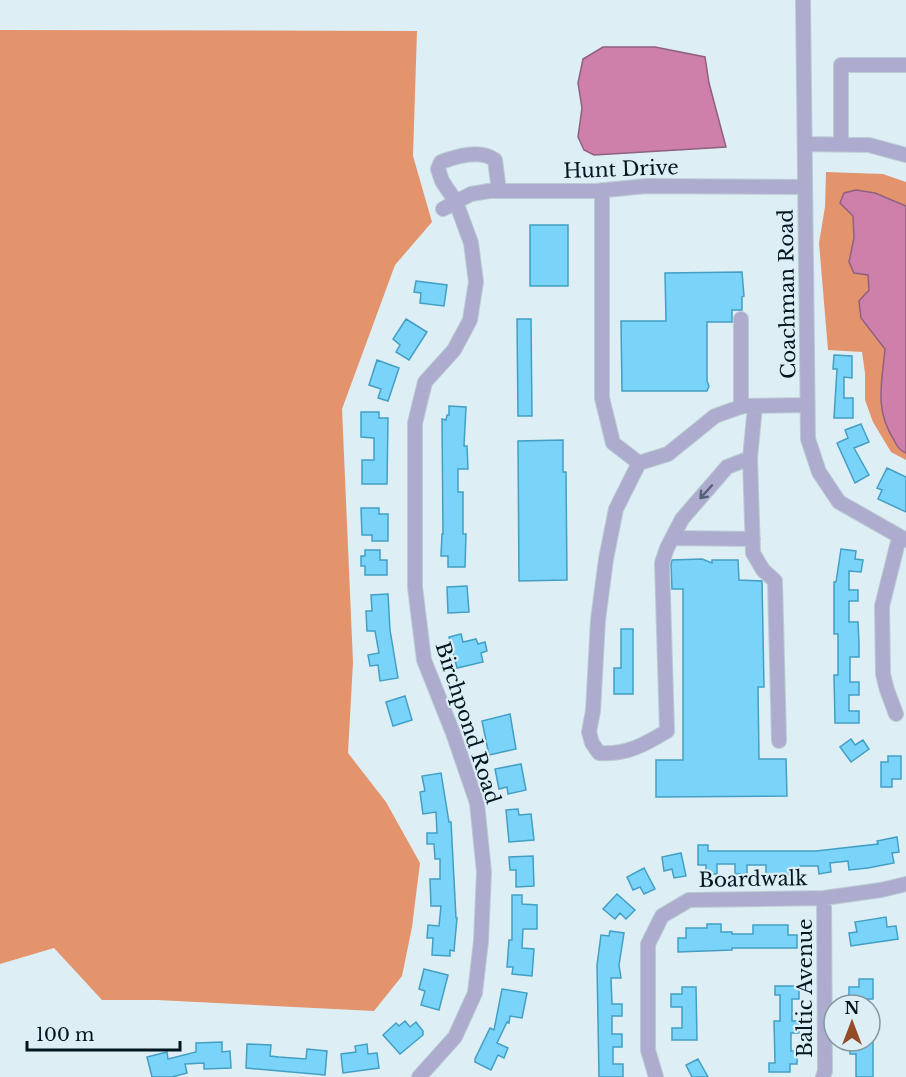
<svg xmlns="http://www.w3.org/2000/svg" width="906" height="1077" viewBox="0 0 906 1077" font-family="'Libre Baskerville',serif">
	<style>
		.forest { fill: #e4946d }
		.water { fill: #ce80aa; stroke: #906081; stroke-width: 1.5 }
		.building { fill: #7ad4fa; stroke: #439fc3; stroke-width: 1.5 }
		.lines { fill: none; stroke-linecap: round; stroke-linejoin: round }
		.minor-casing { stroke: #bacbd3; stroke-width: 16 }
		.minor { stroke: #adacce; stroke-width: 14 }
		.oneway { stroke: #566178 }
		.labels { text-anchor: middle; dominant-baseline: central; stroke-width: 4.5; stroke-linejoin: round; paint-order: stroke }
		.street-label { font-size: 20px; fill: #001621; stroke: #ddeef5 }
	</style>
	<rect width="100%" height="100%" fill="#ddeef5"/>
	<path class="forest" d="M0 30 417 31 413 156 432 222 395 265 342 409 353 662 348 753 386 802 420 863 412 927 402 976 374 1011 157 1000H102L54 948 0 964Z
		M826 172 883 174 906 182V206L875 193 853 216 854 238 849 262 868 275 869 290 861 318 885 349C882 383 874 409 894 440 897 446 899 450 906 453V460L891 452 873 422 865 400V373L862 352 828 350 819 243 825 207Z"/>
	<path class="water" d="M603 47H655L705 57 709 83 726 147 594 155 584 150 578 137 582 108 578 83 583 59Z
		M856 190 875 193 906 206V453C899 450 897 446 894 440 874 409 882 383 885 349L861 318 859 301 869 290 868 275 854 273 849 262 854 238 853 216 840 203 844 193Z"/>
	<path class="building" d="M530 225H568V286H530Z
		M742 272 744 296 742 297V310H732V322H707V381L709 386 707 391H622L621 321H666L665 273Z
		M416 281 447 285 444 306 420 303 421 293 414 292Z
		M406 319 427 332 409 360 396 352 400 345 393 339Z
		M517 319H531L532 416H518Z
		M834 355 852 356V378L844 377V398H853V418H834L837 369H833Z
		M377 360 399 368 388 401 378 398 381 389 369 385Z
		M449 406 466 407 464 446H467L468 469H458V492H463V534H466L465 567H448V556H441L442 534H443L442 419 446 420 447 415H449Z
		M361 412H379V418H388L387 484H362V460H374V438L361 437Z
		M861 424 869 442 854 448 869 475 855 483 837 443 848 438 845 430Z
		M563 440V472H566L567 580 519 581 518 441Z
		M887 468 906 477V512L878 499 882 490 877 488Z
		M361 508H379V514H388V541H372V535H362Z
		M841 549 856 551 855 559 863 560 861 572 849 571V590H858V601H849V622H858L859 643V657H850V682H859V695H849V711H859V723H835L834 675H838V634H834V582H836Z
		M365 550H380V560H387V575H365V566H361V556H365Z
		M702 559 712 563V560H738L739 580 762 581 764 687H758L759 759H786L787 796 656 797V760H683V589H672L671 564 672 560Z
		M467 586 469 612 448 613 447 587Z
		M388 594 390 630 398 678 380 681 378 665 370 666 368 655 379 653 375 631H367L366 611H372L371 595Z
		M621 629H633V694H614V668H621Z
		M461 634 463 642 476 639 478 644 485 642 487 651 481 653 483 662 457 668 449 637Z
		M405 696 412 720 393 726 386 702Z
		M510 714 516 749 489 755 482 721Z
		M851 739 855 745 863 740 869 749 851 762 840 747Z
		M888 756H901V779H892V787H881V762H888Z
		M521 764 526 790 508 794 507 787 499 789 495 769Z
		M441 773 449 822H451L456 918H457L454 951 450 950V956L432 955 433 938H427L428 925 439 926 441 906H431L430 879H440V859H435L434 844H427V833H437L436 812 423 814 420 792 425 791 422 776Z
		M518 809 519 815 531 814 534 840 509 842 506 810Z
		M897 837 899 852 892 853 894 863 868 868 849 870 848 861 830 863 831 872 819 874 818 866H800V875H766V865H747V874H735V864H717V874H706V865H698V845H708V851H816L878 844 877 841Z
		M681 853 686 876 674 878 672 869 664 871 662 857Z
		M533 856 534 886 516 887V870H510L509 857Z
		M644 868 655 889 644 894 640 887 633 890 627 877Z
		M617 894 635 910 626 919 620 913 615 919 603 909Z
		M512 895H522V904L537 905V929H523L522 948 534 949 532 976 512 974 513 967H507L509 940H512Z
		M886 917 887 927 896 926 898 939 851 946 849 933 857 932 855 922Z
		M707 924H721V932H732V934H753V925H788V935H797V948H732V950L678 952V938H686V928H707Z
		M610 931 624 933 619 965 621 978H611L612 1004H622V1016H612V1034H622V1047H613V1064H623V1077H599L597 965 601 935 609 936Z
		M424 969 448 975 439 1010 421 1005 425 991 419 989Z
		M859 979H873V999H849V987H859Z
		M775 986H799V999H792V1021H799V1033H791V1051H797V1064H790V1072H769V1063H775L774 1021H780V995H775Z
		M682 987H696L697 1040H672V1028H682V1007H671V994H682Z
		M502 989 527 993 522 1018 510 1016 509 1023 507 1022 497 1043 508 1048 504 1058 498 1055 491 1070 475 1062V1059L490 1028 494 1030Z
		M405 1021 410 1027 416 1022 423 1031V1035L400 1054 383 1035 396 1023 399 1026Z
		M850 1041H873V1077H856V1054H850Z
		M222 1042V1052L230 1051 231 1068 204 1069V1063L185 1064 187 1073 172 1077H152L147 1057 167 1052 168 1059 196 1052V1043Z
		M247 1044 271 1045 270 1056 279 1057 306 1059 307 1049 327 1051 325 1075 246 1068Z
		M367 1044 368 1054 377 1053 379 1068 343 1073 341 1054 356 1052 355 1046Z
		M698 1059 708 1077H692L686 1065Z"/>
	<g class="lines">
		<g class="minor-casing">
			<path id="minor" d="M803 0 808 439 819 472 839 502 906 540
				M805 144 869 145 906 155
				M841 144V65H906
				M602 190V398L613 443 639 463
				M443 209 471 194 489 191H596L646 186 805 187
				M755 406 750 458 753 553 763 570 775 581 779 741
				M741 407V319
				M750 458 727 467 682 519 667 548 662 563 667 731C644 745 626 755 599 753L592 743 589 732 593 711 598 620 606 559 616 509 639 463 668 454 715 416 743 406 807 405
				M672 538 753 539
				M896 714 887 690 883 674 882 606 899 538
				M419 1077 455 1037 475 993 481 941 484 872 477 803 453 733 424 660 415 587V423L425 382 454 350 470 320 476 282 471 243 456 202 442 181 438 169 441 162C457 156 480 149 495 160L499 191
				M656 1077 648 1050V944L662 916 689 900 824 898 881 890 906 884
				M823 1077 825 1071 824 898"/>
		</g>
		<use href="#minor" class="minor"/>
	</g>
	<defs><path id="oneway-shaft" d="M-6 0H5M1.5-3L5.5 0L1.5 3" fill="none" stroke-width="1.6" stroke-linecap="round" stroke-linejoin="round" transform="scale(1.5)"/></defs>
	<use class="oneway" href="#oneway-shaft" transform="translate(706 492) rotate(132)"/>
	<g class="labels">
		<g class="street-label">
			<text transform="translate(621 169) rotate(-2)">Hunt Drive</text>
			<text transform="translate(787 294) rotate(-91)">Coachman Road</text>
			<text transform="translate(468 723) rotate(72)">Birchpond Road</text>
			<text transform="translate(753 879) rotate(-1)">Boardwalk</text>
			<text transform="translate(805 988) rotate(-90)">Baltic Avenue</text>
		</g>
	</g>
	<g transform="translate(852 1023)"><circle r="28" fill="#ddeef5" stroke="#8598a0" stroke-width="1.5"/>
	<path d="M0-4.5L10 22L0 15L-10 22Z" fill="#934c27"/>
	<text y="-9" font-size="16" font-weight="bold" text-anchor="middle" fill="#001621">N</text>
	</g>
	<path d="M27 1041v9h153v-9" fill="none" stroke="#001621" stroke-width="3"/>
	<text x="36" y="1041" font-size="18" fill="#001621" stroke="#ddeef5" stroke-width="4.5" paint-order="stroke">100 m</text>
</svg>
